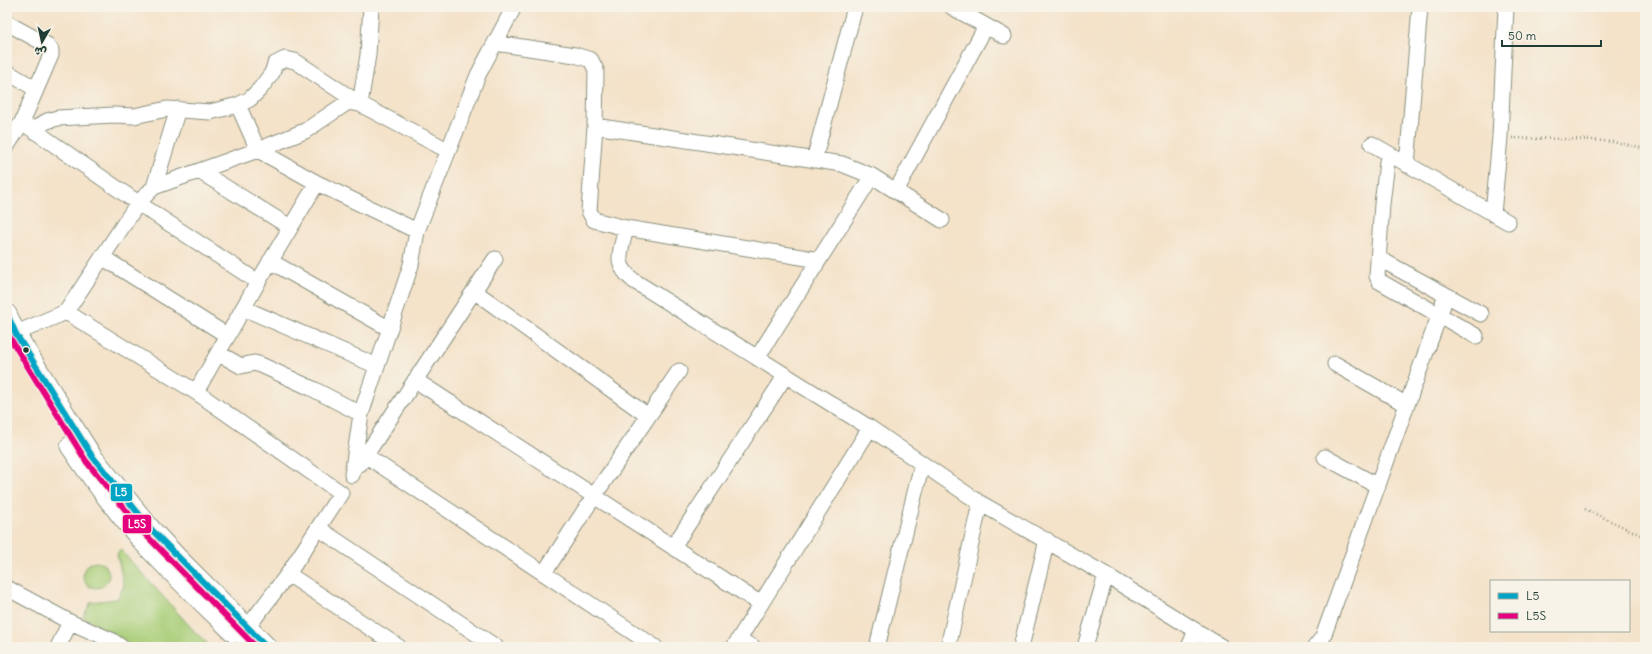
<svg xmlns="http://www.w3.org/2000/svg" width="1652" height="654" viewBox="0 0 1652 654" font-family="Delius,'Playpen Sans Arabic',sans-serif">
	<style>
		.grass { fill: #a9ce78; stroke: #648656 }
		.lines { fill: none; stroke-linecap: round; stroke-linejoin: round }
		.minor-casing { stroke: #8a907e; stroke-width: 17 }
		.major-casing { stroke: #8a907e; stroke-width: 21 }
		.path { stroke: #8a907e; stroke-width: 2.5; stroke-dasharray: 1 3; stroke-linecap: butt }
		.minor { stroke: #fff; stroke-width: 15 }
		.major { stroke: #fff; stroke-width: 19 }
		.bus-1-casing { stroke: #f7f3e8; stroke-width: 9 }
		.bus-2-casing { stroke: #f7f3e8; stroke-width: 9 }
		.bus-1 { stroke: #02a4c6; stroke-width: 6 }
		.bus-2 { stroke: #e5007d; stroke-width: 6 }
		.bus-dot { fill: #1f3d34; stroke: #f7f3e8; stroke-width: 1.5 }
		.line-badge { stroke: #f7f3e8; stroke-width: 1.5 }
		.badge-label { font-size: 11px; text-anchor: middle; font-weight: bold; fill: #fff }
	</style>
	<rect width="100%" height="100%" fill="#f7f3e8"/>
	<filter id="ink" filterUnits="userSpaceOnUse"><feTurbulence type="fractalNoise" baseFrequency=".025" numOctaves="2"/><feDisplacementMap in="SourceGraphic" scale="8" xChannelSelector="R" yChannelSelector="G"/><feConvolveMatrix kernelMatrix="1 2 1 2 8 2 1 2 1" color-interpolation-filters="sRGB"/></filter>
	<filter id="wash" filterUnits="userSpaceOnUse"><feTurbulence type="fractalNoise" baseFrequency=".012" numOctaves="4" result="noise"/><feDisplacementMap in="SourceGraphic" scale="16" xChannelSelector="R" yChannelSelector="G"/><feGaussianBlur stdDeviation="0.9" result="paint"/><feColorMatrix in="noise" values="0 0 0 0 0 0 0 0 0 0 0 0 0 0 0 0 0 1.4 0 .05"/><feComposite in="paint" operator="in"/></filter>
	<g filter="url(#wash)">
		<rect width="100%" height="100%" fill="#f4e2c9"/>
		<path class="grass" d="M120 549 196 633 211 647H134L83 617 91 602 117 599 124 586 117 554Z
			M83 575a13 13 0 1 1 26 0a13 13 0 1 1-26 0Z"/>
	</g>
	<g filter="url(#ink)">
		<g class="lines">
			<g class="minor-casing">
				<path id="minor" d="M952 7 1004 36
					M7 23 47 45 51 50V55L22 122 7 146
					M495 43 575 55 591 60 596 70 595 126 589 211 594 220 626 228 819 260
					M7 72 36 89
					M238 105 258 150 305 131 348 102 360 104 447 150
					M22 122 138 203 258 282
					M595 126 842 164 872 176 942 220
					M33 130 47 121 58 118 114 115 134 116 167 109 210 112 238 105 250 99 260 89 272 73 275 64 285 59 295 61 360 104 368 55 371 7
					M1372 144 1508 222
					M1388 154 1382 204 1377 276 1379 281 1476 336
					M814 160 855 7
					M1407 165 1420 7
					M199 171 290 227
					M154 187 178 109
					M896 191 986 26
					M1493 214 1500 137 1506 7
					M626 228C621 252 612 263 634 281L870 428 980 503 1106 575 1222 647
					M102 257 228 336
					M1378 258 1481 314
					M270 261 388 328
					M474 291 648 416
					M243 308 377 366
					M66 312 138 203 154 187 258 150 317 183 417 231
					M7 337 66 312 196 392 341 493 288 574 241 636
					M218 353 241 366 254 363 261 365 313 389 361 414
					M757 358 872 176
					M1335 364 1407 405
					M415 380 761 604
					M196 392 258 282 317 183
					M365 455 655 647
					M1325 457 1378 486
					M360 464 495 259
					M352 475 361 414 411 265 417 231 478 75 514 7
					M318 528 496 647
					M673 547 786 375
					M544 573 594 496 679 371
					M288 574 399 647
					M7 588 70 622 111 640 121 647
					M739 640 753 647
					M58 647 70 622
					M734 647 870 428
					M877 647 922 464
					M948 647 980 503
					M1021 647 1047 540
					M1085 647 1106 575
					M1189 647 1196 631
					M1315 647 1323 637 1443 305 1444 296"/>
			</g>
			<g class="major-casing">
				<path id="major" d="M7 314 16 334 71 423 92 456 151 529 177 557 267 647
					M70 446C92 479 116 511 142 541 171 573 203 603 234 633"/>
			</g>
			<path class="path" d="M1512 138C1556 140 1603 136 1645 149
				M1585 509 1645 537"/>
			<use href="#minor" class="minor"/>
			<use href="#major" class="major"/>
			<g class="bus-1-casing">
				<path id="bus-1" d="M7 314 16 334 92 456 151 529 267 647"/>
			</g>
			<g class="bus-2-casing">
				<path id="bus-2" d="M7 333 86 461 145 534 256 647"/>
			</g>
			<use href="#bus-1" class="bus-1"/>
			<use href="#bus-2" class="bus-2"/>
		</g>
	</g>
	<circle class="bus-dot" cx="26" cy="350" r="3.5"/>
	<g class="line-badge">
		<rect x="110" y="483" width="23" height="19" rx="4" fill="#02a4c6"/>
		<rect x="122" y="514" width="30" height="20" rx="4" fill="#e5007d"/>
	</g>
	<g class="badge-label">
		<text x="121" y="496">L5</text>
		<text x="137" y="528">L5S</text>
	</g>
	<rect width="1652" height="654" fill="none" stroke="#f7f3e8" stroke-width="24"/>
	<rect x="1490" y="580" width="140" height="52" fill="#f7f3e8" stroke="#a1aaa0"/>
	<rect x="1498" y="593" width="20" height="6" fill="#02a4c6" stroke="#a1aaa0"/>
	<text x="1526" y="600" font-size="12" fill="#1f3d34">L5</text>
	<rect x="1498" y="613" width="20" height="6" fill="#e5007d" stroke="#a1aaa0"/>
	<text x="1526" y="620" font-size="12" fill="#1f3d34">L5S</text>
	<g transform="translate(42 42) rotate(189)" stroke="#f7f3e8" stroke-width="3" paint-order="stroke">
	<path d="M0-3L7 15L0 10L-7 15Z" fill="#1f3d34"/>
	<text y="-6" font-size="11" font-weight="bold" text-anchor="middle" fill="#1f3d34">ش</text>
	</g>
	<path d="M1502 40v6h99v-6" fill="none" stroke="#1f3d34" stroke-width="2"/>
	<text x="1508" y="40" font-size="12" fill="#1f3d34" stroke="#f7f3e8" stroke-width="3" paint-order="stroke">50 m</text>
</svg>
